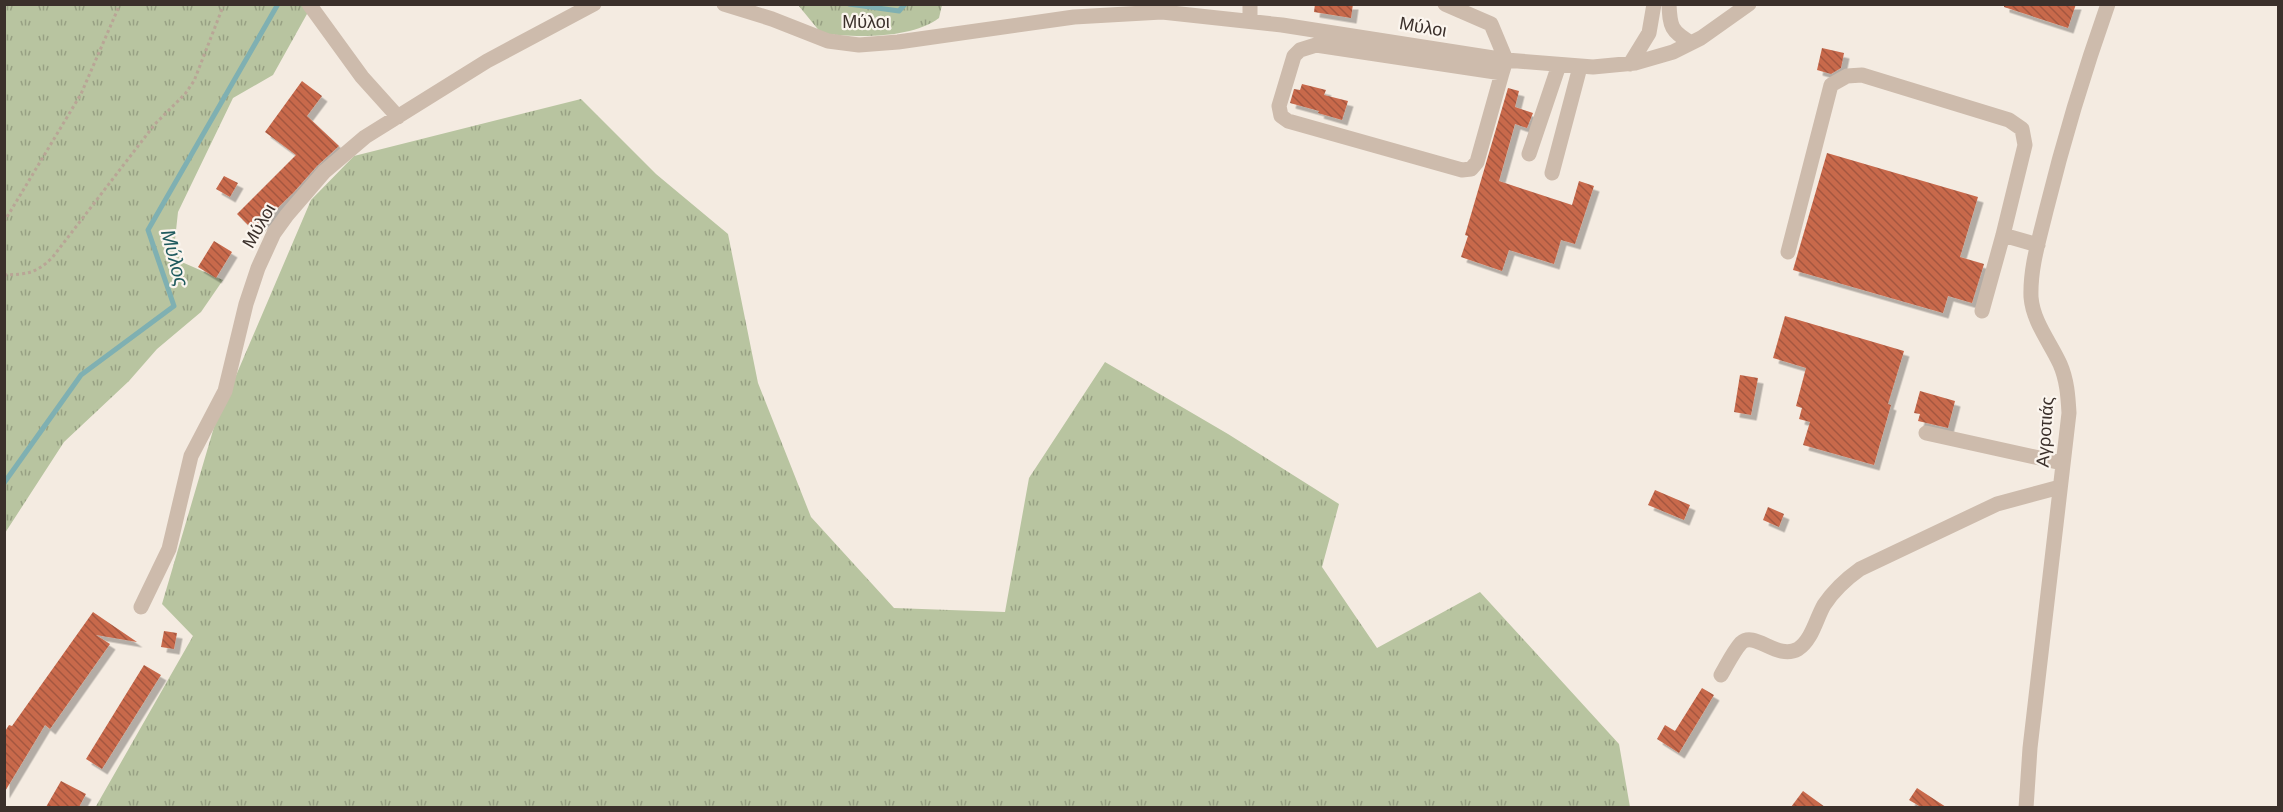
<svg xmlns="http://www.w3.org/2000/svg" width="2283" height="812" viewBox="0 0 2283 812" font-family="Helvetica,sans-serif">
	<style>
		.grass { fill: url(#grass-tufts) }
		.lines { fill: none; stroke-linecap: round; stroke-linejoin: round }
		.stream { stroke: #7fb0b2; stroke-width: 5 }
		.building { fill: url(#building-back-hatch); filter: url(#shadow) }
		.path { stroke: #b9a596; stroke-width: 3; stroke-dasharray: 3 3; stroke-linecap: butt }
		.minor { stroke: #cdbbac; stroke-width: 15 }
		.labels { text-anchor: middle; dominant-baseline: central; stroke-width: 4.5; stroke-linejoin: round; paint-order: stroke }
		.street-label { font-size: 18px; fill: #3b302b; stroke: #fbf5ee }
		.water-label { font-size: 20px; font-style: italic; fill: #1f5a5e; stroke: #fbf5ee }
	</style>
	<defs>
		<pattern id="grass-tufts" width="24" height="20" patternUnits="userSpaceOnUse" patternTransform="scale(1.5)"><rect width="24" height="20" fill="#b8c4a0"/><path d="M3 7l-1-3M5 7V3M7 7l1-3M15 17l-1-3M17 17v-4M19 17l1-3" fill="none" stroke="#97a083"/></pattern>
		<pattern id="building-back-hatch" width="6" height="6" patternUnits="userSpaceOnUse" patternTransform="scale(1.5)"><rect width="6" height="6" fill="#c8694b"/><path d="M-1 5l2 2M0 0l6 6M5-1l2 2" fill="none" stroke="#a4573f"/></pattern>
		<filter id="shadow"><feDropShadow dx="5.5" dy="5.5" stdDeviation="0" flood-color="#0004"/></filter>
	</defs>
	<rect width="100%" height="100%" fill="#f4ebe1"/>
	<path class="grass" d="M5 5H312L273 75 233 98 178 212 174 249 184 263 223 280 201 312 157 349 129 381 64 442 5 533Z
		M798 5H942L939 18C911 39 855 38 821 33Z
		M581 99 656 174 728 234 758 383 811 517 894 608 1005 612 1029 478 1105 362 1228 434 1339 504 1322 567 1377 648 1480 592 1619 744 1630 807 95 808 193 636 162 604 214 427 311 200 354 156Z"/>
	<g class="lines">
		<path class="stream" d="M849 4 899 11 905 4
			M4 483 81 375 174 306 148 230 278 4"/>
	</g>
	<path class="building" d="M1315 4H1353L1351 18 1314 12Z
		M2004 4H2076L2068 28 2004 7Z
		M1822 48 1844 53 1841 68 1831 74 1817 70Z
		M302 81 322 96 307 116 339 146 317 166 294 192 254 231 237 214 296 155 265 132Z
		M1302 84 1326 90 1324 95 1348 101 1342 120 1318 113 1319 111 1290 103 1294 89 1300 90Z
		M1508 88 1519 91 1515 107 1533 113 1527 128 1515 124 1499 181 1572 205 1579 181 1594 186 1575 244 1561 240 1554 264 1509 250 1502 271 1461 257 1468 236 1465 235Z
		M1827 153 1978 197 1960 257 1984 264 1972 303 1948 296 1943 313 1793 270Z
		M224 176 238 183 230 197 216 189Z
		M214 241 232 252 216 278 198 267Z
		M1785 316 1904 351 1888 404 1891 405 1874 465 1803 445 1810 422 1799 419 1802 408 1796 406 1806 368 1773 358Z
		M1740 375 1758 378 1751 415 1734 412Z
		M1920 391 1955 401 1948 428 1918 421 1920 414 1914 413Z
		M1655 490 1690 505 1684 520 1648 505Z
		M1768 507 1784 514 1779 527 1763 520Z
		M93 612 137 642 96 635 110 644 50 729 45 725 4 793V733L9 725 12 726Z
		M164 631 177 633 174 649 161 647Z
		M144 665 161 675 102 769 86 759Z
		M1702 688 1714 695 1679 753 1657 739 1665 725 1675 731Z
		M61 781 86 794 79 807H46Z
		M1917 788 1946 807H1921L1909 800Z
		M1803 791 1825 807H1791Z"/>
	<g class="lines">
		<path class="path" d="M4 222 81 94 120 4
			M4 275C27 274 35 274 52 258L155 124 185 94 194 81 224 4"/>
		<path class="minor" d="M309 4 362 77 398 117
			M724 4 772 19 828 41 859 45 898 42 1074 17 1162 12 1282 25 1506 60 1593 67 1635 63 1673 52 1701 38 1749 4
			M1445 4 1491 24 1506 60 1502 73 1477 162 1471 169 1462 170 1288 121 1281 116 1279 106 1294 56 1300 50 1316 45 1502 73
			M1669 4C1670 27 1671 31 1691 43
			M1250 21V4
			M1630 64 1649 33 1654 4
			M1529 154 1559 65
			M1552 173 1580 67
			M2003 235 2038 245
			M1788 252 1831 85 1847 76 1862 75 2009 120 2022 129 2025 145 2003 235 1982 311
			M1926 433 2062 463
			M141 607 169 549 191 456 225 391 246 304 258 268 274 233 287 215 324 172 365 137 487 61 594 4
			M1721 675C1727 665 1733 652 1741 643 1755 630 1777 661 1798 649 1812 640 1816 619 1824 605 1834 590 1846 579 1860 569L1997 504 2060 487
			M2026 808 2030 748 2069 413C2068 396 2067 380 2060 364 2050 342 2033 322 2031 297 2030 268 2039 240 2046 211 2063 142 2084 72 2108 4"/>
	</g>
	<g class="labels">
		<g class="street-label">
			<text x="866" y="22">Μύλοι</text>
			<text transform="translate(1423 27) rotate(10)">Μύλοι</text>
			<text transform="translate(259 226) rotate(-60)">Μύλοι</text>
			<text transform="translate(2045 432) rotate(-86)">Αγροτιάς</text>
		</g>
		<g class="water-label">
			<text transform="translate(175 258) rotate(75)">Μύλος</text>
		</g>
	</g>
	<rect width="2283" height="812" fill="none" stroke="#3b302b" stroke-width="12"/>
</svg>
